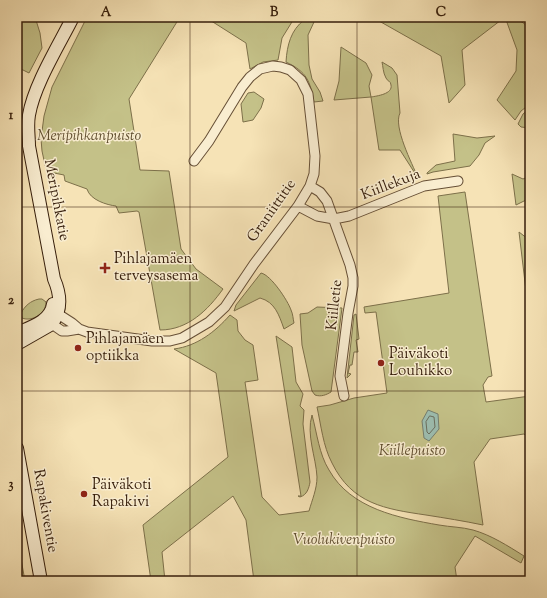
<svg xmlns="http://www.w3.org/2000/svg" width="547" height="598" viewBox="0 0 547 598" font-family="'Sorts Mill Goudy',serif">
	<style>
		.green { fill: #c4c188; stroke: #7d704a }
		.water { fill: #9dbeb1; stroke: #747e6f }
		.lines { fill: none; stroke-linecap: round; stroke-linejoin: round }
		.shore { stroke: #6a6e5e; stroke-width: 1 }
		.street-casing { stroke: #664f36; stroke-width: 11 }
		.secondary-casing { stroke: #361e0b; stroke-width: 14 }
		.street { stroke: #f9edd0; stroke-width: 9 }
		.secondary { stroke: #f9edd0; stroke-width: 12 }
		.grid { fill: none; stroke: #361e0b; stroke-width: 1; stroke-opacity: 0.55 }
		.poi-dot { fill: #8f2418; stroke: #f9edd0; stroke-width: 1.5 }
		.labels { text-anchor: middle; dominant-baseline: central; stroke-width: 3; stroke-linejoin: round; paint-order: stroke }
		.park-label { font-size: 15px; font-style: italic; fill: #614f30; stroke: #f9edd0 }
		.street-label { font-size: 15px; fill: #361e0b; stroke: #f9edd0 }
		.poi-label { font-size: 15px; fill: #361e0b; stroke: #f9edd0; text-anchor: start }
		.neatline { fill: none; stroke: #361e0b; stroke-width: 1.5 }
		.grid-label { font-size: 13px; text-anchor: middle; font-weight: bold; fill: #361e0b }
	</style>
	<rect width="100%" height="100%" fill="#f6e3b6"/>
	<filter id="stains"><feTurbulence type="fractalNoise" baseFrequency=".005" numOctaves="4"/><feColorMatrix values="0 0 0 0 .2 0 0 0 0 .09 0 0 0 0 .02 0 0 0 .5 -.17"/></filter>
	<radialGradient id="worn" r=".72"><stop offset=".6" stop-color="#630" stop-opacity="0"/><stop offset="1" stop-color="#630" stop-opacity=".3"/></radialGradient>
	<path class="green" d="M17 17H35L40 33 42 48 29 73 17 67Z
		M87 17H180L129 99 140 170 169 171 181 249 196 269 223 289C208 310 188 330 160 330L139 212 137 211 119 213 116 206C107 205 90 200 87 189L65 181 64 175 49 172 45 165 42 151 41 139 44 116 52 87Z
		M205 17H295L282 38 278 60 263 62 250 69 246 43Z
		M372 17H515L530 28V104L521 111 515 120 497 100 516 71 517 50 505 17 462 50 465 85 449 103 441 56Z
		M304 20H309L314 22 308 35 309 65 312 79 320 92 323 101 314 102C310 81 307 72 286 62 287 45 291 30 304 20Z
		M341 47 366 63 372 75 369 86 371 97C377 96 393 94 391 85 391 81 387 81 386 78 383 73 383 66 382 62L392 68 397 75 400 113C393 127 412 163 418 178L400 150H379L371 97 334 100 339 81Z
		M254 92 264 99 261 108 253 120 243 122 241 104 248 93Z
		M530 108V128L521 127 518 124 523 114Z
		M453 134 477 138 495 136 485 143 479 155 470 166 433 172 427 174V173L436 165 455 161Z
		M512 174 523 179 530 176V201L528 199 516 205Z
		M465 192 492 376 488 377 483 385 486 402 530 396V439L524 434 490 439 474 462 483 525C464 521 445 518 426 515 385 509 352 504 332 463 323 446 321 425 317 407L330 405 354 398 387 393 376 312 365 313 364 307 449 293 438 196Z
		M519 232 528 239 530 236V324Z
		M261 273C271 275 288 301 291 310 293 314 293 319 294 323L284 329C279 315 275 302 260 298 251 302 243 307 234 311L236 305Z
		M39 299H42L46 302C46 314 32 322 22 318L21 313C25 306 30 301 39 299Z
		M317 307 342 308 331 392C326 395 321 397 315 395L312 391 302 345 300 314 308 313Z
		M356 314 359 339 356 340 358 352H354L352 365H350L348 373 351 374 347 378 354 315Z
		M230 315 237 320 238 331 245 340 253 345 258 380 245 382 262 497 279 515 309 511C312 500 317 489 317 477 316 457 306 435 312 415 317 433 319 454 329 470 351 509 399 518 439 525 450 527 462 527 473 530 491 535 508 546 524 556L521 563 475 536 455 567 457 581H254L246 520 233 496 162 552 165 581H151L143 525 228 457 216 373 174 349C197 346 215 332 230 315Z
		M276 336 292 347 296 382 303 394 300 406 304 410 303 424 310 482C309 488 307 495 300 497L298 496H301Z
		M17 537 25 581H17Z"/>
	<path class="water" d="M428 410 438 414 439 429 429 441 424 438 422 421Z"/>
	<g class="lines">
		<path class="shore" d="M430 416 434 417 435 427 429 434 427 432 426 422Z"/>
		<g class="street-casing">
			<path id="street" d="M310 186 320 192 327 201 350 265 353 278V286L348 313 340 376 344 396
				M298 206 317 216 334 219 349 216 424 186 458 181
				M79 329 72 323 58 314 48 315 52 324 62 331H67L79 329 87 332 152 341H170L182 338 209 322 225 307 254 264 298 206 310 186 314 174 315 156 308 94 301 80 290 70 281 67 273 66 260 69 250 77 242 87 209 141 194 161"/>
		</g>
		<g class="secondary-casing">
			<path id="secondary" d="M17 333C31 327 51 321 53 304
				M17 344 52 324C62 310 61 295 54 279L29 146C29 136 27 126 29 115 34 85 59 45 73 17
				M17 448 41 581"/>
		</g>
		<use href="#street" class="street"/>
		<use href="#secondary" class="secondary"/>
	</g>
	<path class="grid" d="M190 17V581M357 17V581M17 207H530M17 391H530"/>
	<g class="poi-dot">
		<path d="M103 262h4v4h4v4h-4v4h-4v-4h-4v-4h4z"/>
		<circle cx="78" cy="348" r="4"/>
		<circle cx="381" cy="363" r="4"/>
		<circle cx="84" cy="494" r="4"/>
	</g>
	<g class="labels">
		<g class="park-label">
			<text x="89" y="136">Meripihkanpuisto</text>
			<text x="412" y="451">Kiillepuisto</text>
			<text x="344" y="540">Vuolukivenpuisto</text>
		</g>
		<g class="street-label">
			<text transform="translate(391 185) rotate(-21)">Kiillekuja</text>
			<text transform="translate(56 200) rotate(79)">Meripihkatie</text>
			<text transform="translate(272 211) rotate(-55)">Graniittitie</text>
			<text transform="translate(335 305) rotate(-84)">Kiilletie</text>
			<text transform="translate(45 511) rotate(80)">Rapakiventie</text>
		</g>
		<g class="poi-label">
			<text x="114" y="259">Pihlajamäen<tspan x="114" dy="17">terveysasema</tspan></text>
			<text x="86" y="339">Pihlajamäen<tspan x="86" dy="17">optiikka</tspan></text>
			<text x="389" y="354">Päiväkoti<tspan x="389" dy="17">Louhikko</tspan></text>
			<text x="92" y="485">Päiväkoti<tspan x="92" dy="17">Rapakivi</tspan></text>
		</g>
	</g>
	<rect width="547" height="598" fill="none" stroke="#f6e3b6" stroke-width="44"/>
	<rect x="22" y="22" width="503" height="554" class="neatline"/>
	<g class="grid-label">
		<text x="106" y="16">A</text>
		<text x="274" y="16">B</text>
		<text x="441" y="16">C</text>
		<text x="11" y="119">1</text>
		<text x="11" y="304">2</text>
		<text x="11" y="488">3</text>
	</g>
	<rect width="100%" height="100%" filter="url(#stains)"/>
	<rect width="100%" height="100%" fill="url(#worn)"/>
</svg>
